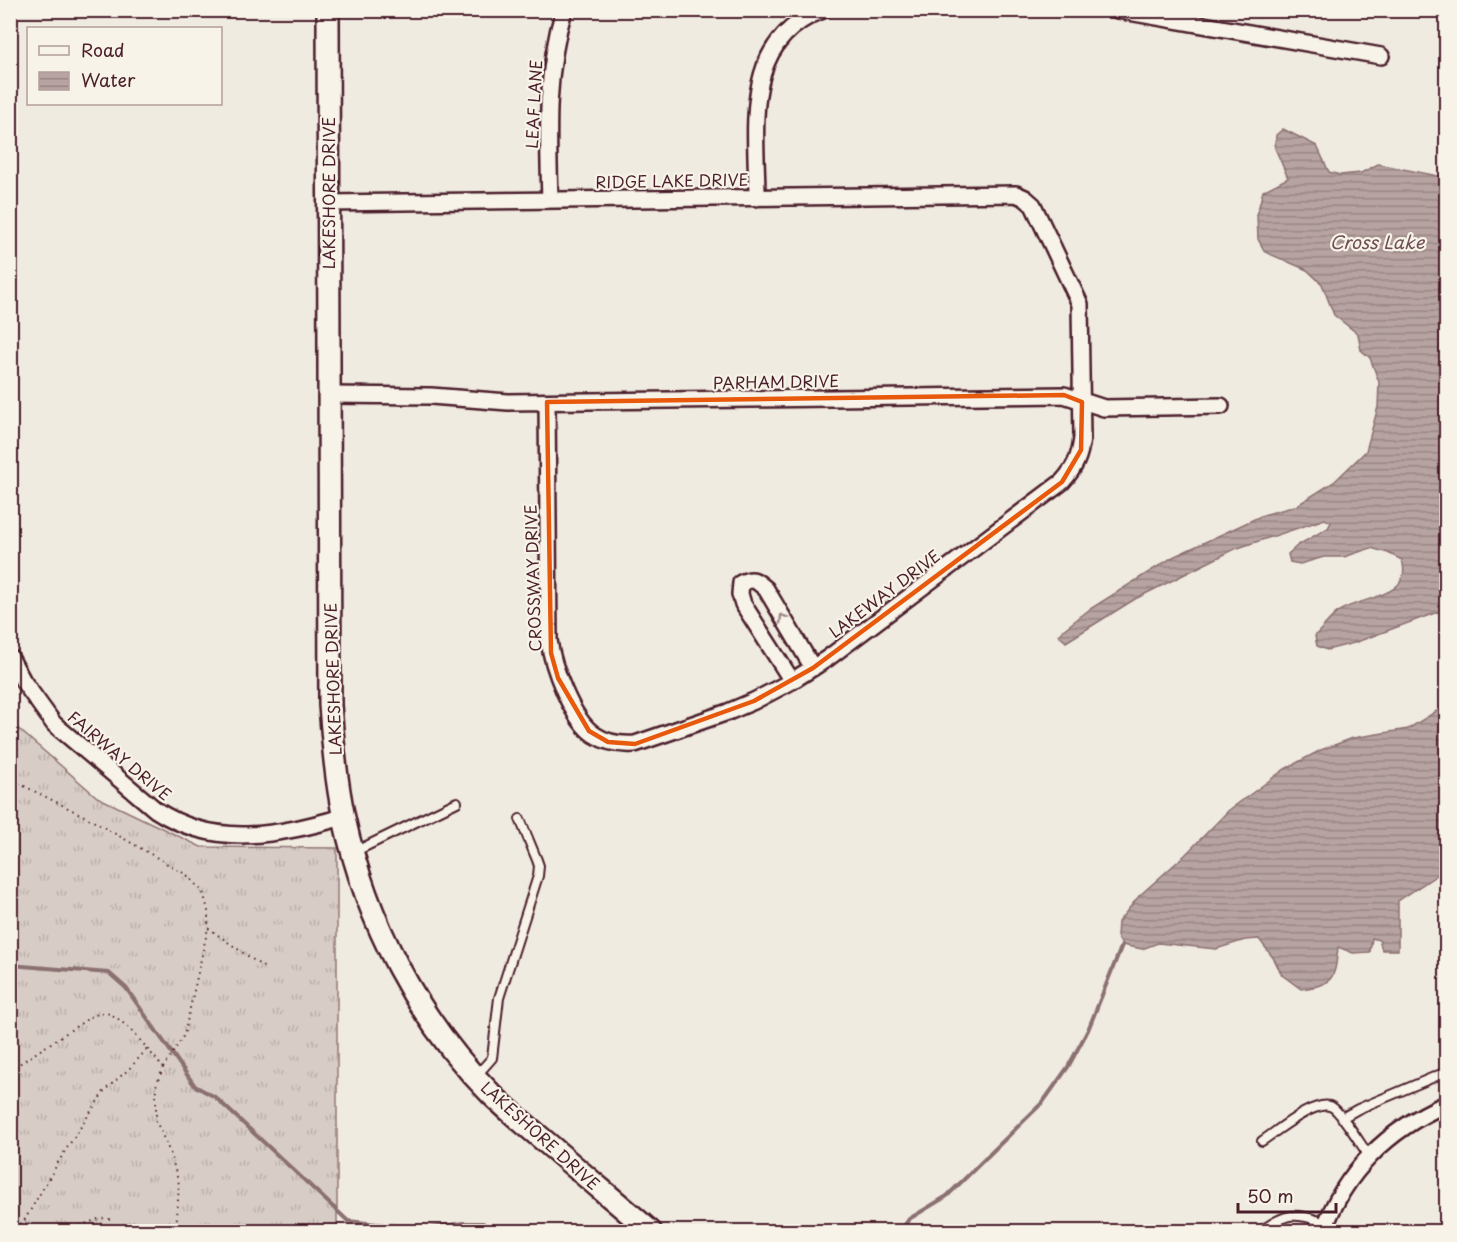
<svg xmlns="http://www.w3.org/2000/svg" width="1457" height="1242" viewBox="0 0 1457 1242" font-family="'Playpen Sans',sans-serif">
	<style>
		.grass { fill: url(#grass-tufts); stroke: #917678; stroke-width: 1.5 }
		.water { fill: url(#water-rules); stroke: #8b6f72; stroke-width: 1.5 }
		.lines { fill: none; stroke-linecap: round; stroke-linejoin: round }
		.stream { stroke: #8b6f72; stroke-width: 4 }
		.lane-casing { stroke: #4a1f2b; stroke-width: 12 }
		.street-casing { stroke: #4a1f2b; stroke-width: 20 }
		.secondary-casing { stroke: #4a1f2b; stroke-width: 26 }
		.path { stroke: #4a1f2b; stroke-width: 2; stroke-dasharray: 1.5 4.5; stroke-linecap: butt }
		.lane { stroke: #f7f3e8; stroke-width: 8 }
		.street { stroke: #f7f3e8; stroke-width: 15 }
		.secondary { stroke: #f7f3e8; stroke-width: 21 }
		.oneway { stroke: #a0898a }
		.marked { fill: none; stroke: #e8590c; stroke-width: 4.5; stroke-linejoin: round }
		.labels { text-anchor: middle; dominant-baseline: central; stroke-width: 4.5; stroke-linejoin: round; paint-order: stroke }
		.street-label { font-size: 16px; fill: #4a1f2b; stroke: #f7f3e8 }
		.water-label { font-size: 18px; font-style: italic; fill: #704e55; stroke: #f7f3e8 }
	</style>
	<defs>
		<pattern id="grass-tufts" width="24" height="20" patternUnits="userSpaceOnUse" patternTransform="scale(1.5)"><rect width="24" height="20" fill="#d8cdc6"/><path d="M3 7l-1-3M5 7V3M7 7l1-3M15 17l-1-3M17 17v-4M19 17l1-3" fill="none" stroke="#bbb0aa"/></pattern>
		<pattern id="water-rules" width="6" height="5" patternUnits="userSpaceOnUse" patternTransform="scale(1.5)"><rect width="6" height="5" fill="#b7a4a2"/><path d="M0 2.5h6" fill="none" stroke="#978584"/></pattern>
	</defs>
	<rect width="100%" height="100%" fill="#f0ebe0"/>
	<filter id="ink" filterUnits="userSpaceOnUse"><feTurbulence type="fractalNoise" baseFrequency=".0167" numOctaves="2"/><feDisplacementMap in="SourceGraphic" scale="12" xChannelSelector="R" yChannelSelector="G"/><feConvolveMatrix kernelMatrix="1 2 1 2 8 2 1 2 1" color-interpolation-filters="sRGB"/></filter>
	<g filter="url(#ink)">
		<path class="grass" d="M11 712 14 725 97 797 201 847 337 848V1231H11Z"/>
		<path class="water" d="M1283 129 1317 146 1329 172 1340 175 1361 173 1378 164 1438 176 1446 175V609L1354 643 1327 650 1317 646 1315 636C1323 628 1332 615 1341 610 1362 597 1414 597 1402 560L1388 553 1371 548 1344 557H1324L1300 564 1290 562 1288 554 1298 545 1328 528 1331 522 1325 519 1235 549 1135 599 1066 642 1059 635 1062 631 1090 609 1173 557 1263 515 1296 506 1334 482 1366 451 1378 407 1379 382 1370 358 1361 350 1358 334 1334 315 1322 284 1307 270 1265 252 1258 239 1257 214 1263 191 1288 178 1275 148 1276 135Z
			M1446 696V859L1437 875 1398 901V950H1382L1379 940 1372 938 1370 952 1353 953 1338 947C1335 977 1335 985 1301 989L1282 975 1274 959 1259 939 1245 940 1216 949 1158 943 1142 949 1122 945 1117 936 1118 922 1139 896 1185 855 1229 810 1285 769 1321 750 1353 738 1408 729 1440 709Z"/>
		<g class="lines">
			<path class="stream" d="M10 965 109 973 126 988 195 1086 215 1097 348 1221 423 1229 464 1223H483
				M476 1232 483 1223
				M900 1232 909 1219 947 1196 1043 1102 1068 1067 1088 1030 1122 945"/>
			<g class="lane-casing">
				<path id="lane" d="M354 852 457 802
					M477 1075 492 1058 499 998 538 876 539 866 537 860 520 819
					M1342 1118 1358 1109 1446 1072
					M1262 1141C1276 1132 1316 1098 1332 1107 1343 1114 1361 1145 1369 1156
					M1259 1232C1290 1212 1291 1212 1326 1223"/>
			</g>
			<g class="street-casing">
				<path id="street" d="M1117 10 1381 56
					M757 198C757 128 740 41 823 10
					M550 200C548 135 545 73 564 10
					M328 203 1016 194 1025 198 1033 205 1080 304 1082 438C1080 456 1075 468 1062 482L828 658 792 681 754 701 728 712 635 744C621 745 607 743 595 735 572 721 552 665 549 640L547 402
					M329 395 431 396 508 402 1064 395 1104 408 1221 406
					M10 657 23 681 54 724 156 810C216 849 278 835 343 817
					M792 681 743 604 740 594 741 583C753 577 756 580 766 589L813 668
					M1323 1232C1344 1172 1389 1129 1446 1104"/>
			</g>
			<g class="secondary-casing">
				<path id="secondary" d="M328 10 330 705C333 743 336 781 344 818 366 921 418 1021 492 1095 512 1114 533 1131 554 1149 586 1177 619 1204 651 1232"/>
			</g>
			<path class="path" d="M10 775 18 783 86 817 187 875 203 892 208 910V928L266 969
				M163 1068 184 1035 208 928
				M10 1070 92 1016C98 1014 104 1012 110 1014 125 1020 153 1055 163 1068L156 1086V1121L171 1155 179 1184 176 1232
				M10 1231 24 1221 65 1151 105 1090 129 1069 148 1048
				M63 1232 101 1218 109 1219 110 1227 108 1232"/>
			<use href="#lane" class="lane"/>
			<use href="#street" class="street"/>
			<use href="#secondary" class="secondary"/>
		</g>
		<defs><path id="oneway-chevron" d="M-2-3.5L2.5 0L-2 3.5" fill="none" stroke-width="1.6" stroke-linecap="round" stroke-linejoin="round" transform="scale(1.5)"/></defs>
		<use class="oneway" href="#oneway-chevron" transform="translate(783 618) rotate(-121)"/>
	</g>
	<path class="marked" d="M1064 395 1082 402 1081 450 1062 482 813 668 754 701 635 744 608 742 589 731 558 678 551 653 547 402Z"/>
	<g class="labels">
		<g class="street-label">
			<text transform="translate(533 104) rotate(-87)">LEAF LANE</text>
			<text transform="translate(672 180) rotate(-1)">RIDGE LAKE DRIVE</text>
			<text transform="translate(328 193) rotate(-90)">LAKESHORE DRIVE</text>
			<text transform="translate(776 381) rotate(-1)">PARHAM DRIVE</text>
			<text transform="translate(532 578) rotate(-92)">CROSSWAY DRIVE</text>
			<text transform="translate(884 593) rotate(-37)">LAKEWAY DRIVE</text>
			<text transform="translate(332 679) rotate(-92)">LAKESHORE DRIVE</text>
			<text transform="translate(120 755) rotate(40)">FAIRWAY DRIVE</text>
			<text transform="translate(541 1135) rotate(42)">LAKESHORE DRIVE</text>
		</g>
		<g class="water-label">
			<text x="1377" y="241">Cross Lake</text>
		</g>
	</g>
	<rect width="1457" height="1242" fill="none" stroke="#f7f3e8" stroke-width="36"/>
	<rect x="18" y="18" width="1421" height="1206" fill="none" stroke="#4a1f2b" stroke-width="2" filter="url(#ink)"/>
	<rect x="27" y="27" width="195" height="78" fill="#f7f3e8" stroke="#b29e9c" stroke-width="1.5"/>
	<rect x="39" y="46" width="30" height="9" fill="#f7f3e8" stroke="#b29e9c" stroke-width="1.5"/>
	<text x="81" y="57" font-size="18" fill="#4a1f2b">Road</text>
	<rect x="39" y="72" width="30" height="18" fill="url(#water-rules)" stroke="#b29e9c" stroke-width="1.5"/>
	<text x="81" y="87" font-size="18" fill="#4a1f2b">Water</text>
	<path d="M1238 1203v9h98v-9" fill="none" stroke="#4a1f2b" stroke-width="3"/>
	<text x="1247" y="1203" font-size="18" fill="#4a1f2b" stroke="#f7f3e8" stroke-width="4.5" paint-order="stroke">50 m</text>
</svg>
